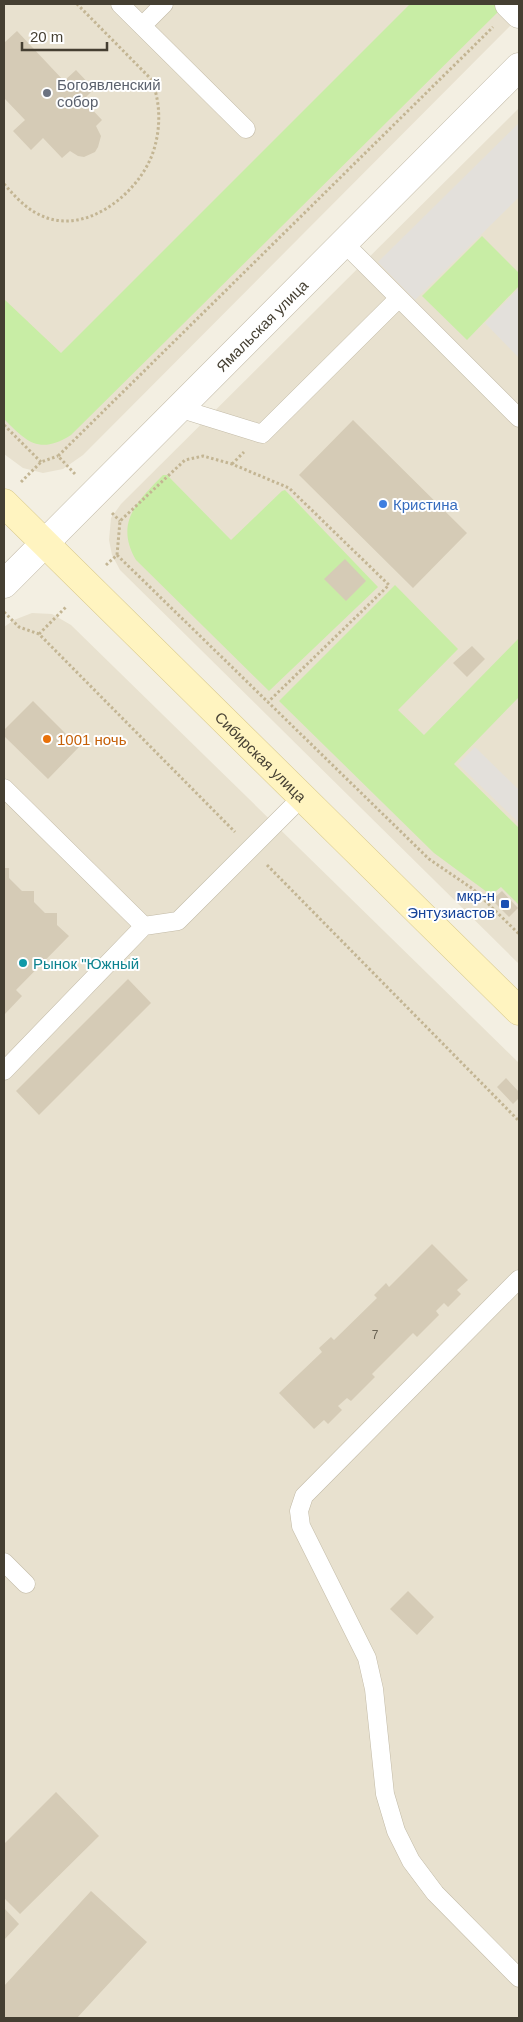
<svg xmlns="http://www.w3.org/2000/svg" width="523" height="2022" viewBox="0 0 523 2022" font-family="Helvetica,sans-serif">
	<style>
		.residential { fill: #e8e1cf }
		.green { fill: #c8eda5 }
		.parking { fill: #e3e0db }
		.building { fill: #d5cbb6 }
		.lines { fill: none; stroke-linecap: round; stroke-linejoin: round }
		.service-casing { stroke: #c2baa6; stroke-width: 19 }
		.minor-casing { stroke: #c2baa6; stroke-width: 29 }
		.tertiary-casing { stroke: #c2baa6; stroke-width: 29 }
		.secondary-casing { stroke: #d8c98b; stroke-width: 29 }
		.path { stroke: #c3b593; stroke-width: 3; stroke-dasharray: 2.5 2.5; stroke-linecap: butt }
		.service { stroke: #fff; stroke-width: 18 }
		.minor { stroke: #fff; stroke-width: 28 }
		.tertiary { stroke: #fff; stroke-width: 28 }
		.secondary { stroke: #fff4c0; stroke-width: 28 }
		.worship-dot { fill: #6b7280; stroke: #fff; stroke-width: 2 }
		.shop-dot { fill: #3f7fe0; stroke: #fff; stroke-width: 2 }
		.food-dot { fill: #e8710a; stroke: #fff; stroke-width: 2 }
		.transit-dot { fill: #1a4fb4; stroke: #fff; stroke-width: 2 }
		.culture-dot { fill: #0f9aa8; stroke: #fff; stroke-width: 2 }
		.labels { text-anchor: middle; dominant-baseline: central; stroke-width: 4; stroke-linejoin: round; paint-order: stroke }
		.number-label { font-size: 12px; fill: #696253 }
		.worship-label { font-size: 15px; fill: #5b616d; stroke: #fff; text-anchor: start }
		.street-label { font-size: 15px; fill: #453f32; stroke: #fff }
		.shop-label { font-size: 15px; fill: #366cbe; stroke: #fff; text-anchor: start }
		.food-label { font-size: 15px; fill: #c56008; stroke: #fff; text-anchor: start }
		.transit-label { font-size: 15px; fill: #164399; stroke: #fff; text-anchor: end }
		.culture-label { font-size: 15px; fill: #0d838f; stroke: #fff; text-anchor: start }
	</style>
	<rect width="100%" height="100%" fill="#f3efe2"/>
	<path class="residential" d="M4 4H519V17L83 455 63 469 43 473 23 468 4 454Z
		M519 108V964L120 570 112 555 109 540 111 518 121 504Z
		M32 613 52 614 71 625 519 1063V2018H4V627L14 620Z"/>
	<path class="green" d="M410 4H497L500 10 71 435C39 455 27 442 4 419V299L61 353Z
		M482 236 519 273V286L467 340 422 296Z
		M163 475H167L231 540 282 491 285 490 378 587 269 691 136 560C114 522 138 501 163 475Z
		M395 585 458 649 398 710 424 735 519 638V697L454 764 519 828V905L501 887 491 895 434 853 279 701Z"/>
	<path class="parking" d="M519 123V197L415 300 378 262Z
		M519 288V358L485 323Z
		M475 747 519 790V823L458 764Z"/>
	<path class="building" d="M17 31 64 81 76 70 94 89 83 100 102 120 96 126 101 136 98 147 95 152 84 157 78 156 70 151 62 158 43 138 31 150 13 131 25 120 4 98V40L5 42Z
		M353 420 467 533 413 588 299 475Z
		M345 559 366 581 346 601 324 579Z
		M472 646 485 659 467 677 453 663Z
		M33 701 79 747 48 779 4 736V730Z
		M4 868H9V878L22 891H34V902L45 913H57V925L69 936 16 990 22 996 4 1015Z
		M502 891 518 908 509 917 492 900Z
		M128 979 151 1003 39 1115 16 1091Z
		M506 1078 519 1092V1098L513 1104 497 1087Z
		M432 1244 468 1280 457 1290 461 1294 448 1307 444 1303 436 1311 439 1315 417 1337 413 1333 372 1374 375 1377 351 1401 347 1398 338 1406 342 1410 328 1424 324 1420 314 1429 279 1393 322 1352 319 1348 331 1337 334 1340 377 1298 374 1295 386 1283 389 1287Z
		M408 1591 434 1617 417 1635 390 1609Z
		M56 1792 99 1836 20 1914 4 1898V1844Z
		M91 1891 147 1942 77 2018H4V1986Z
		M4 1908 19 1924 4 1940Z"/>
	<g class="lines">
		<g class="service-casing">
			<path id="service" d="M120 4 246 129
				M142 26 164 4
				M344 243 519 418
				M178 408 262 434 399 298
				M4 788 144 926 178 921 302 797
				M4 1071 144 926
				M519 1279 304 1496 299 1511 301 1526 367 1658 374 1689 385 1794 396 1831 411 1861 435 1893 519 1978
				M4 1562 26 1584"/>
		</g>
		<g class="minor-casing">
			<path id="minor" d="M509 4 519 14"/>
		</g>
		<g class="tertiary-casing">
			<g id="tertiary">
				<path id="s1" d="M4 584 519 67"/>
			</g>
		</g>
		<g class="secondary-casing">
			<g id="secondary">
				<path id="s2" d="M4 503 519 1011"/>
			</g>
		</g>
		<path class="path" d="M4 184C14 195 24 207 38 214 81 237 132 199 150 160 161 135 162 104 151 79L77 4
			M4 425 41 462
			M232 464 244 452
			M75 474 58 456 493 27
			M21 482 41 462 58 456
			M112 513 120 521
			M117 555 429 859 473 889 519 934
			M106 565 117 555 120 521 185 460 203 456 232 464 289 488 389 585 268 702
			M4 612 19 627 39 634 235 832
			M39 634 67 606
			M267 865 519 1121"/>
		<use href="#service" class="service"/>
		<use href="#minor" class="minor"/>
		<use href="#tertiary" class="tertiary"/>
		<use href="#secondary" class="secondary"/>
	</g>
	<circle class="worship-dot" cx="47" cy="93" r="5"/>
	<circle class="shop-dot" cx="383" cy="504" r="5"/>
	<circle class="food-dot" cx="47" cy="739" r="5"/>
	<rect class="transit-dot" x="500" y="899" width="10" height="10" rx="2.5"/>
	<circle class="culture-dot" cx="23" cy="963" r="5"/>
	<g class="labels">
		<g class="number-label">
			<text x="375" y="1335">7</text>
		</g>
		<g class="worship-label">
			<text x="57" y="84">Богоявленский<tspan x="57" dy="17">собор</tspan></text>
		</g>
		<g class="street-label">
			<text stroke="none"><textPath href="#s1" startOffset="365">Ямальская улица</textPath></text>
			<text stroke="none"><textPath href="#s2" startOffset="361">Сибирская улица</textPath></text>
		</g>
		<g class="shop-label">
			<text x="393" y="504">Кристина</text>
		</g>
		<g class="food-label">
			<text x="57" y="739">1001 ночь</text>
		</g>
		<g class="transit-label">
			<text x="495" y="895">мкр-н<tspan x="495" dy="17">Энтузиастов</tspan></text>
		</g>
		<g class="culture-label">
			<text x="33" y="963">Рынок "Южный</text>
		</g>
	</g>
	<rect width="523" height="2022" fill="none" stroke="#453f32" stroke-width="10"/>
	<path d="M22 42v8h85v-8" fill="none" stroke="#453f32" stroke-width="2.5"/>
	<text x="30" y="42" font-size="15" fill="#453f32" stroke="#ffffff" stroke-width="4" paint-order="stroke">20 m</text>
</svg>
